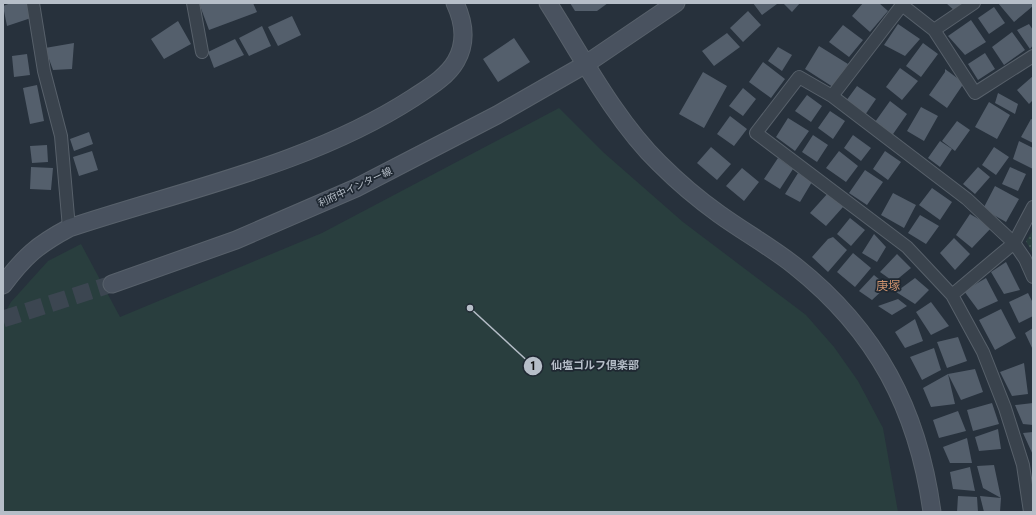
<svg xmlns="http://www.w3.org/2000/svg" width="1036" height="515" viewBox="0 0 1036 515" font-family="'Roboto Condensed','Noto Sans JP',sans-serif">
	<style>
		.grass { fill: #293e3e }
		.park { fill: url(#park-dots) }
		.building { fill: #545f6c }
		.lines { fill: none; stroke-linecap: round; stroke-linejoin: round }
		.secondary-tunnel { stroke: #3c4651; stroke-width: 17; stroke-dasharray: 17 8; stroke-linecap: butt }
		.street-casing { stroke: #58616b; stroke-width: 14 }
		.secondary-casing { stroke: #58616b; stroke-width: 19 }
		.street { stroke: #3a434d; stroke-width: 12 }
		.secondary { stroke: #49525f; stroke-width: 17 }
		.labels { text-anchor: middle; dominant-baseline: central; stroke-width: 3.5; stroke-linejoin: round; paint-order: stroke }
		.street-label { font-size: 10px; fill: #b6bec8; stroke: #1f2832 }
		.quarter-label { font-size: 12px; fill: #cc916d; stroke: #1f2832 }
		.leader { fill: none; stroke: #b6bec8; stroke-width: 1.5 }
		.callout-dot { fill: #b6bec8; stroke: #1f2832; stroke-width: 1.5 }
		.mark-label { font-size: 12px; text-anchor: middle; font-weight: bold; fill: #111 }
		.callout-label { font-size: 11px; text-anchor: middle; font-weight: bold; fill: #b6bec8; stroke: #1f2832; stroke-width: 3.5; stroke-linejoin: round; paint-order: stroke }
	</style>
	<defs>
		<pattern id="park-dots" width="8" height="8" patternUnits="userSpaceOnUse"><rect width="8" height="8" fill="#293e3e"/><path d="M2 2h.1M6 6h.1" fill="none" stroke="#465858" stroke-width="1.8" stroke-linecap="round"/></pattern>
	</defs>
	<rect width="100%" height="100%" fill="#27313c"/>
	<path class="grass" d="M559 108 603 152 683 222 806 315 834 347 858 381 883 428 898 512H3V316L11 302 48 261 81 244 120 317 322 233Z"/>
	<path class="park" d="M1033 230V254L1026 241Z"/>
	<path class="building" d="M11 3H27L31 18 7 26 3 6Z
		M199 3H253L257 12 209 30Z
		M570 3H608L597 11H575Z
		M753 3H776L777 4 762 15Z
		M783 3H800L792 12Z
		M863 3H879L888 11 870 32 852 16Z
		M946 3H964L955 11Z
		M998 3H1032L1033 6 1014 22Z
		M994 7 1005 23 989 34 978 18Z
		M748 11 761 25 743 42 730 28Z
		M292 16 301 35 278 46 268 27Z
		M971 20 986 42 965 55 948 36Z
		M178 21 191 44 164 59 151 39Z
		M898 24 920 39 905 56 884 45Z
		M1029 24 1033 30V45L1030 49 1017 30Z
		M843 25 863 40 849 57 829 42Z
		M262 26 271 46 249 56 239 38Z
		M1012 32 1025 50 1004 65 992 47Z
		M727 33 740 47 714 66 702 51Z
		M514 38 530 62 498 82 483 59Z
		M235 39 244 55 214 68 208 52Z
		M74 43 72 69 53 70 45 48Z
		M923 43 938 54 921 77 906 66Z
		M819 46 848 64 833 87 805 69Z
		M778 47 792 55 782 71 768 61Z
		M985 53 995 69 978 80 968 64Z
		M27 54 30 75 14 77 12 56Z
		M763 62 785 79 771 98 749 82Z
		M900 68 918 81 902 100 886 87Z
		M945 69 964 83 947 108 929 95 945 72Z
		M703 72 727 86 704 128 679 114Z
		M1033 76V100L1029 104 1017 90Z
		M37 85 44 121 30 124 23 88Z
		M857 86 876 99 865 115 846 101Z
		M743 88 756 99 743 116 729 106Z
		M998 93 1018 104 1015 114 995 103Z
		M807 95 822 106 811 122 795 111Z
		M890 101 907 114 891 137 875 122Z
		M989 102 1010 115 997 139 975 127Z
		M921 107 938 116 924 141 907 131Z
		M830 111 845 121 833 139 818 128Z
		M730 116 747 129 734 146 717 134Z
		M788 118 809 131 795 151 776 137Z
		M1031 119 1033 120V143L1021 137Z
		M957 121 970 130 955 151 942 141Z
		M89 132 93 144 74 151 70 139Z
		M813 135 828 145 817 162 802 152Z
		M853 135 871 148 861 161 844 148Z
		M940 141 952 149 940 167 928 158Z
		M1019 141 1033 148V169L1013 159Z
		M47 145 48 162 32 163 30 146Z
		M711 147 731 164 717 180 697 163Z
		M994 147 1009 157 996 175 982 165Z
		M92 151 98 170 79 176 73 157Z
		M839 151 858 166 846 182 826 168Z
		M885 151 901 162 888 180 873 169Z
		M778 158 793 169 780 189 764 179Z
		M31 167 53 168 51 190 30 189Z
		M978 167 990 177 975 194 963 184Z
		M1010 167 1026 174 1018 191 1002 184Z
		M742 168 759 182 744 201 726 186Z
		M865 170 883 182 867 205 849 193Z
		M798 173 812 182 800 202 785 194Z
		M995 186 1019 199 1006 222 983 209Z
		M932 188 952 202 940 220 919 205Z
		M828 193 843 207 826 226 810 213Z
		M893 193 916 205 904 228 881 215Z
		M970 214 992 227 972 248 956 235Z
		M920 215 939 226 926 244 908 233Z
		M850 218 865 230 851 246 837 234Z
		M874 234 886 247 877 262 862 253Z
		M833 237 847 250 828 272 812 257 828 239Z
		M954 238 970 254 955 270 940 253Z
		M853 253 871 268 855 287 837 272Z
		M897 254 911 268 894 282 880 272Z
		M1006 262 1020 290 1004 294 991 272Z
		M874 275 887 286 872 300 859 291Z
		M915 278 929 290 915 304 896 292Z
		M986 278 998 301 978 310 964 291Z
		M1028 293 1033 303V316L1019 323 1009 302Z
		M898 299 907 306 892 315 878 306Z
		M931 302 949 326 931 335 916 312Z
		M1001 309 1016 338 995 350 979 320Z
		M915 319 923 341 905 348 895 332Z
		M1033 328V350L1025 333Z
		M958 337 967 361 947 368 937 342Z
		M934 348 941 370 922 380 910 357Z
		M1024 363 1028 394 1012 396 1000 372Z
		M975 369 983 392 961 400 948 374Z
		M948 374 955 404 931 407 923 388Z
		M992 403 999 424 973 431 967 410Z
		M1033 403V425L1023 424 1015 405Z
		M958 411 966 431 939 438 933 420Z
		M998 429 1001 449 979 451 975 437Z
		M1033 432V455L1023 433Z
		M967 438 972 463H950L943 447Z
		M994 465 1001 498 1000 512H984L980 496 1001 498 983 488 977 466Z
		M970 467 975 491 953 489 950 472Z
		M958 496 977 497 978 512H957Z"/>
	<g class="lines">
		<path class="secondary-tunnel" d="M3 319 112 284"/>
		<g class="street-casing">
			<path id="street" d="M33 3 44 71 61 136 69 228
				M193 3 202 52
				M934 30 974 3
				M832 96 902 5 934 30 975 93 1033 56
				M952 295 1014 243 1033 207
				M1030 512 1023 465 1005 408 983 352 952 295 907 247 756 133 799 77 832 96 967 199 1014 243 1025 259 1033 277"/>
		</g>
		<g class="secondary-casing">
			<path id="secondary" d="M548 3C581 55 615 120 659 163 677 181 698 199 719 214 744 232 771 247 795 266 877 331 918 410 932 512
				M112 284 236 240 356 188 497 115 586 64 676 3
				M3 285C24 257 37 245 69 228 183 190 311 164 413 98 428 88 447 77 456 61 467 42 464 22 455 3"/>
		</g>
		<use href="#street" class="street"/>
		<use href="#secondary" class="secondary"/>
	</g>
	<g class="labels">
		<g class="street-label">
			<text transform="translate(355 187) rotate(-25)">利府中インター線</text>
		</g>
		<g class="quarter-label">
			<text x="888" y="286">庚塚</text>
		</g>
	</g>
	<path class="leader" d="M470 308L533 366"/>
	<g class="callout-dot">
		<circle cx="470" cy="308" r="4"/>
		<circle cx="533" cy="366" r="10"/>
	</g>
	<g class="mark-label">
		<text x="533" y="370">1</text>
	</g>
	<g class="callout-label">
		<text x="595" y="369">仙塩ゴルフ倶楽部</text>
	</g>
	<rect width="1036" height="515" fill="none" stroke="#b6bec8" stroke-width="8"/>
</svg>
